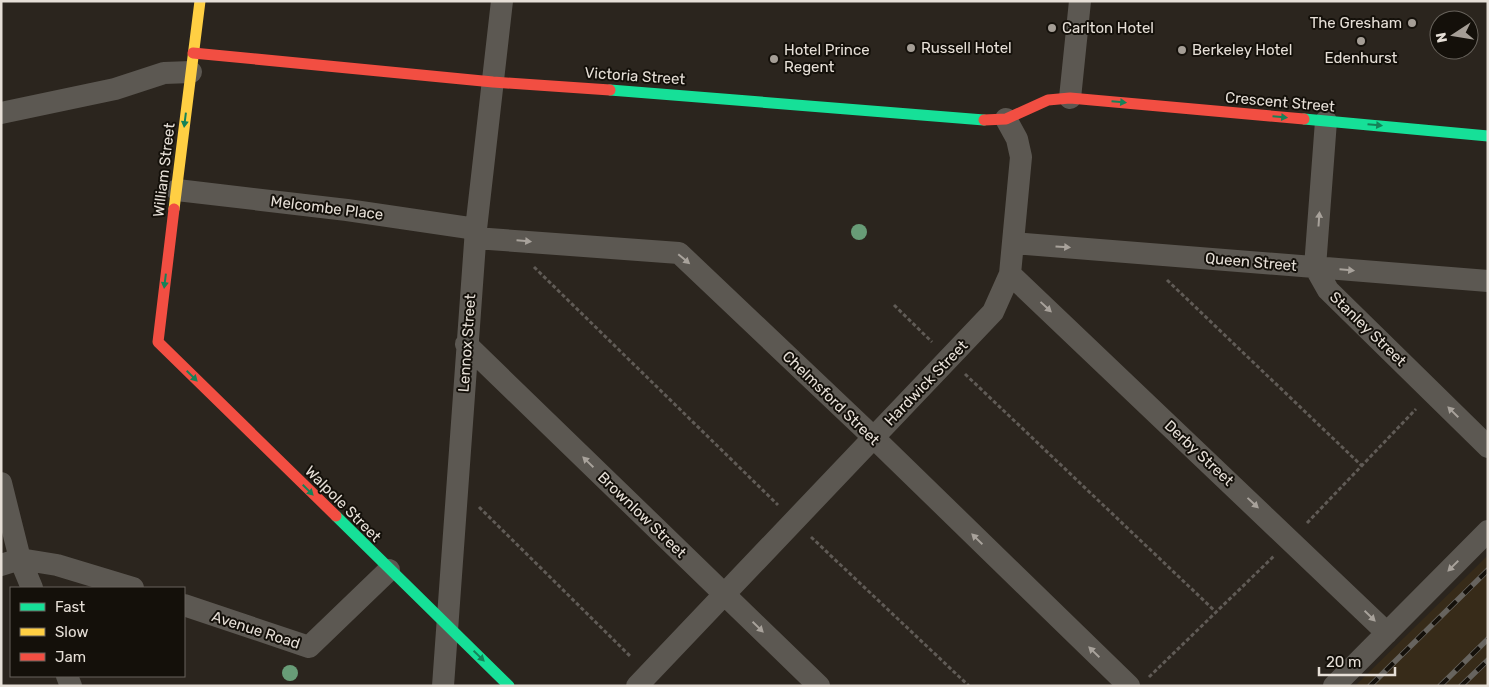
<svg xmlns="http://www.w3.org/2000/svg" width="1489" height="687" viewBox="0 0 1489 687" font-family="Rubik,sans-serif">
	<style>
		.built { fill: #372b19 }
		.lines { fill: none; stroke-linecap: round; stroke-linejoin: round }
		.path { stroke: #605b56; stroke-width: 3; stroke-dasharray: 4 2.5; stroke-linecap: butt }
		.street { stroke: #5c5852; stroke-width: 22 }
		.fast { stroke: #16e098; stroke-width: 11 }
		.slow { stroke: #ffcf43; stroke-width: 11 }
		.jam { stroke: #f24e42; stroke-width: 11 }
		.rail-casing { stroke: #67645f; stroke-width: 5.5 }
		.rail { stroke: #14100a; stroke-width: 4; stroke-dasharray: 11; stroke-linecap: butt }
		.tree { fill: #689c77 }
		.oneway { fill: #158258 }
		.oneway2 { fill: #a8a29b }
		.poi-dot { fill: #a59e96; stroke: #14100a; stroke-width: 2 }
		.labels { text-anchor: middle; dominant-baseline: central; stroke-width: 4; stroke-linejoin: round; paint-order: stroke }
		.poi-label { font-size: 15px; fill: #e6dfd7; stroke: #14100a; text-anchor: start }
		.street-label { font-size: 15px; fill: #e6dfd7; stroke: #14100a }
	</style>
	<rect width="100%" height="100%" fill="#2b251e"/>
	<path class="built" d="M1488 555V686H1355L1473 570Z"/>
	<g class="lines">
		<path class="path" d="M534 267 778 505
			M1167 280 1362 466
			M894 305 932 342
			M965 374 1217 613
			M479 507 631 657
			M1307 523 1416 409
			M811 537 969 686
			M1149 677 1274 556"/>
		<path class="street" d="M1070 98 1080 1
			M1 113 115 89 164 73 191 72
			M1326 121 1315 267 1328 290 1488 447
			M177 190 347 210 476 229
			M475 238 679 253 873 437 1129 686
			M1014 243 1488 281
			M1010 274 1387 633
			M466 344 819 686
			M1 483 20 559 57 565 133 588
			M1 565 20 559 32 588
			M184 605 309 647 389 570
			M67 676 71 686
			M443 686 476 229 502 1
			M637 686 993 312 1010 274 1021 157 1017 139 1006 119
			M1334 686 1488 531"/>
		<path class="fast" d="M610 90 984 120
			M1304 119 1488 136
			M336 516 509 686"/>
		<path class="slow" d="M174 209 200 1"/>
		<path class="jam" d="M193 53 493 82 610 90
			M984 120 1006 119 1048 100 1070 98 1304 119
			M174 209 158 342 336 516"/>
		<g class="rail-casing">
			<path id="rail" d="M1370 686 1488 570
				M1440 686 1488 639
				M1461 686 1488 660"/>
		</g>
		<use href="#rail" class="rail"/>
	</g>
	<g class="tree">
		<circle cx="859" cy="232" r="8"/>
		<circle cx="290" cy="673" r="8"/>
	</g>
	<defs><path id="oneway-solid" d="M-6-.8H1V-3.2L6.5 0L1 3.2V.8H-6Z" transform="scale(1.25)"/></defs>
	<g class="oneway">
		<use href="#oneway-solid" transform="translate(1119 102) rotate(5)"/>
		<use href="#oneway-solid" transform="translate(1280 117) rotate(5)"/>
		<use href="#oneway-solid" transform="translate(185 120) rotate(97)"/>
		<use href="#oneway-solid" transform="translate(1375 125) rotate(5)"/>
		<use href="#oneway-solid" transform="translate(165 281) rotate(97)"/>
		<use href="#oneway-solid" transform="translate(192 376) rotate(45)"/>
		<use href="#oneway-solid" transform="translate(308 490) rotate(45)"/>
		<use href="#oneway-solid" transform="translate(479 656) rotate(44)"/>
	</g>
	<g class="oneway2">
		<use href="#oneway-solid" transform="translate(1319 219) rotate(-86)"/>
		<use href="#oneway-solid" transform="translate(524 241) rotate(5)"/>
		<use href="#oneway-solid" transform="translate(1063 247) rotate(4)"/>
		<use href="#oneway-solid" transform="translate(684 259) rotate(40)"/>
		<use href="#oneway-solid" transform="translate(1347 270) rotate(5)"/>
		<use href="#oneway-solid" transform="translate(1046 307) rotate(43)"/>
		<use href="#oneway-solid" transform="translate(1453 412) rotate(-135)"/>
		<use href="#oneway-solid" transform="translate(588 462) rotate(-136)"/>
		<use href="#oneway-solid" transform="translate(1253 503) rotate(43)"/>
		<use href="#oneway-solid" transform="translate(977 539) rotate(-136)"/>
		<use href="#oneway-solid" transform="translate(1453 566) rotate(135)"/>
		<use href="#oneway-solid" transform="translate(1370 616) rotate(44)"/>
		<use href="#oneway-solid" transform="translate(758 627) rotate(44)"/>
		<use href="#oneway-solid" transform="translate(1094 652) rotate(-136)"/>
	</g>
	<g class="poi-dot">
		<circle cx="1412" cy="23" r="5"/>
		<circle cx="1052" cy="28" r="5"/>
		<circle cx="1361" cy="41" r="5"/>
		<circle cx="911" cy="48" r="5"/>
		<circle cx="1182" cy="50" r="5"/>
		<circle cx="774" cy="59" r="5"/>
	</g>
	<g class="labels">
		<g class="poi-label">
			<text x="1402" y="23" text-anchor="end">The Gresham</text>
			<text x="1062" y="28">Carlton Hotel</text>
			<text x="921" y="48">Russell Hotel</text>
			<text x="784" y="50">Hotel Prince<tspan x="784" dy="17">Regent</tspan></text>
			<text x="1192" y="50">Berkeley Hotel</text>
			<text x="1361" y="58" text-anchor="middle">Edenhurst</text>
		</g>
		<g class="street-label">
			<text transform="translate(635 76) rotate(4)">Victoria Street</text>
			<text transform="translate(1280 102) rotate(5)">Crescent Street</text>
			<text transform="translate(164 170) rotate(-83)">William Street</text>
			<text transform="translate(327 208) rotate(7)">Melcombe Place</text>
			<text transform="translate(1251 262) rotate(5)">Queen Street</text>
			<text transform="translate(1368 329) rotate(44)">Stanley Street</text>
			<text transform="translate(467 343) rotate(-86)">Lennox Street</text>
			<text transform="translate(926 383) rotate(-46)">Hardwick Street</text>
			<text transform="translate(831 398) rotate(44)">Chelmsford Street</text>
			<text transform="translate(1199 453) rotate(43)">Derby Street</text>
			<text transform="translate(343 504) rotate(45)">Walpole Street</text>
			<text transform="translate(642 515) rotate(44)">Brownlow Street</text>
			<text transform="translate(256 630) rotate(18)">Avenue Road</text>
		</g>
	</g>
	<rect width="1489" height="687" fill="none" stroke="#e6dfd7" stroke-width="5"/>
	<rect x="10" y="587" width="175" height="90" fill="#14100a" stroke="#68635c"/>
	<rect x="20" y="603" width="25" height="8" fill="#16e098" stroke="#68635c"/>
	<text x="55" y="612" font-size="15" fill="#e6dfd7">Fast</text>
	<rect x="20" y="628" width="25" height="8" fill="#ffcf43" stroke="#68635c"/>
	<text x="55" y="637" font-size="15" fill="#e6dfd7">Slow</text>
	<rect x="20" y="653" width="25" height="8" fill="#f24e42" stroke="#68635c"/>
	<text x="55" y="662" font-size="15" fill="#e6dfd7">Jam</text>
	<g transform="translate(1454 35) rotate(258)"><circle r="24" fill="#14100a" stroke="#68635c"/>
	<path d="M0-4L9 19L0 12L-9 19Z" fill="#a59e96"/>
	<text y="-8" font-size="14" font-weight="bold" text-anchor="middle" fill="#e6dfd7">N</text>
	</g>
	<path d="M1319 667v8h76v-8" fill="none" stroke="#e6dfd7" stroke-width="2.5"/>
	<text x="1326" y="667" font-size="15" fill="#e6dfd7" stroke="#14100a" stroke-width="4" paint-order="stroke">20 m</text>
</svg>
